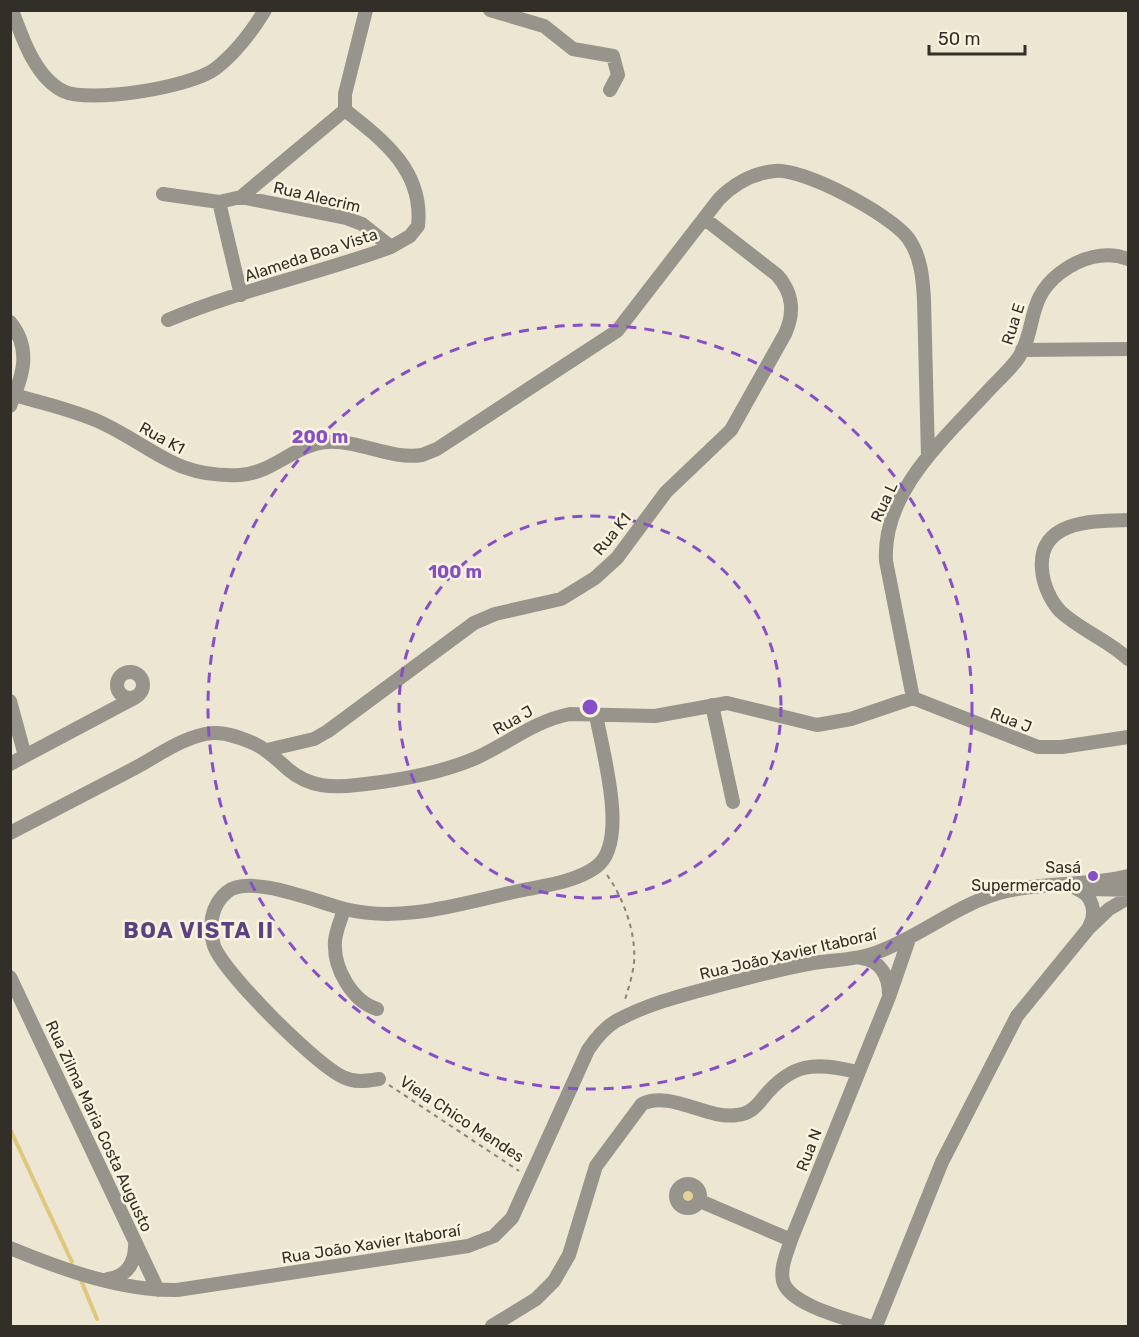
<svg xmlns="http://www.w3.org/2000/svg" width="1139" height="1337" viewBox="0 0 1139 1337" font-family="Rubik,sans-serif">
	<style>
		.green { fill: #e4d29a }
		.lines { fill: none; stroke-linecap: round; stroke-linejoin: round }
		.stream { stroke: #dfc77c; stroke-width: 4 }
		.path { stroke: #888477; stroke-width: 2; stroke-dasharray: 4.5 4.5; stroke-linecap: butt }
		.minor { stroke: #97948c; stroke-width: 14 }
		.ring { fill: none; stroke: #874fc7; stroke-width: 3; stroke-dasharray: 10 8 }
		.poi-dot { fill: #874fc7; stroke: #faf3df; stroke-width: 2 }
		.labels { text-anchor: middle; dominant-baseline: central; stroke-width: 5; stroke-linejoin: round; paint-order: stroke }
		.street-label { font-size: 16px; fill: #312f27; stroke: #faf3df }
		.poi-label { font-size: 16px; fill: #312f27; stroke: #faf3df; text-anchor: end }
		.district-label { font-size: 22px; font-weight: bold; letter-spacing: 1.5px; fill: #5c427e; stroke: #faf3df }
		.centre { fill: #874fc7; stroke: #faf3df; stroke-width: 3 }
		.ring-label { font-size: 18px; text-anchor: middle; font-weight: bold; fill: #874fc7; stroke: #faf3df; stroke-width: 5; stroke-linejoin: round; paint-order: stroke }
	</style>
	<rect width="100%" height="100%" fill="#ece6d2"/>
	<path class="green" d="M679 1196a9 9 0 1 1 18 0a9 9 0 1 1-18 0Z"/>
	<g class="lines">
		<path class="stream" d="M10 1129 72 1262
			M80 1278 97 1319"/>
		<path class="path" d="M607 875C621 894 633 925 634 949 636 967 629 986 624 1003
			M389 1085 519 1171"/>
		<path class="minor" d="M12 10C22 37 35 77 63 91 89 104 191 87 215 69 236 53 251 33 265 10
			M490 10 544 26 573 49 613 56 618 75 610 90
			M163 194 219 202 241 197 346 218 362 224 391 247 410 236 418 226C424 171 383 140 345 110V94L366 10
			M241 197 345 110
			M219 202 241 295
			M168 320C239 290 318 274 391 247
			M10 322C32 349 23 376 10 406
			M1022 350 1128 349
			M15 395C44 404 74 410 102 423 155 448 175 478 240 475 274 473 294 444 328 442 359 440 391 460 422 455L437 449 617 331 719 199C734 184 753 173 775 171 804 168 891 215 908 238 921 256 923 279 924 300L928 456
			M1128 520C1093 521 1038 520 1042 569 1043 584 1050 600 1060 611 1080 630 1108 640 1128 659
			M117 685a13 13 0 1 1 26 0a13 13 0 1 1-26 0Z
			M913 698 886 561C882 492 945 438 988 391 998 380 1011 369 1019 357 1037 328 1026 299 1060 273 1080 258 1105 250 1128 259
			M10 701 25 756
			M712 705 733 802
			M267 750 314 739 328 731 474 623 495 614 561 599 595 578 617 558 666 492 731 430 785 334C795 312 793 293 777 275L705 219
			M10 764 136 697
			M10 833C52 811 93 790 135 768 159 755 186 735 213 733 226 732 241 738 253 743 267 749 277 760 289 770 309 787 332 788 357 785 395 781 441 773 476 758 509 743 534 721 570 714L655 716 727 703 817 725 851 719 913 698 1038 747H1062L1128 737
			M1077 889C1093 895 1097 913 1089 927
			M1094 889 1128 890
			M344 909C341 920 336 930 335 941 333 968 352 1001 377 1009
			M861 958C880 960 889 976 889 994
			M10 977 158 1290
			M379 1079C366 1081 355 1083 343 1077 315 1064 225 974 214 946 208 927 211 905 227 892 249 873 319 903 345 909 401 923 459 904 514 892 541 886 574 883 596 867 630 843 602 750 596 715
			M676 1196a12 12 0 1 1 24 0a12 12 0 1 1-24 0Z
			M700 1201 791 1240
			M10 1248C61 1269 121 1291 177 1290L468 1246 494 1236 512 1218 588 1050C596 1038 604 1028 616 1021 650 1002 691 993 728 983 756 976 784 968 813 963 833 960 855 960 875 953 921 937 959 902 1007 891 1047 882 1088 886 1128 876
			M108 1279C129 1276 136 1261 135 1241
			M492 1326 536 1299 554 1281 569 1255 596 1166 642 1104C671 1090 707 1120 737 1115 749 1114 756 1107 763 1098 792 1062 815 1062 857 1072
			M869 1326C848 1319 789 1305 783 1281 780 1267 787 1253 791 1240L889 997 909 939
			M876 1326 942 1162 1017 1016 1088 929 1109 909 1128 898"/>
	</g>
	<g class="ring">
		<circle cx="590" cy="707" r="191"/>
		<circle cx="590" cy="707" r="382"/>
	</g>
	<circle class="poi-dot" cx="1093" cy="876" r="6"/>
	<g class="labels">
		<g class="street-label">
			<text transform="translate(317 197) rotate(13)">Rua Alecrim</text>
			<text transform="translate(311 255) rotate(-18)">Alameda Boa Vista</text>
			<text transform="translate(1013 324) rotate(-72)">Rua E</text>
			<text transform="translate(162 438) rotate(29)">Rua K1</text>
			<text transform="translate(884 502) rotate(-65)">Rua L</text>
			<text transform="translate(612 534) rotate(-51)">Rua K1</text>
			<text transform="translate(513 720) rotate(-29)">Rua J</text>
			<text transform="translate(1011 720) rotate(21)">Rua J</text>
			<text transform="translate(788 954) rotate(-13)">Rua João Xavier Itaboraí</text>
			<text transform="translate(462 1119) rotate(33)">Viela Chico Mendes</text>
			<text transform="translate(99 1126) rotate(65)">Rua Zilma Maria Costa Augusto</text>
			<text transform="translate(809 1150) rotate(-69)">Rua N</text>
			<text transform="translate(371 1244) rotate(-9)">Rua João Xavier Itaboraí</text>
		</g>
		<g class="poi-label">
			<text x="1081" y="867">Sasá<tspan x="1081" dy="18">Supermercado</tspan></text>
		</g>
		<g class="district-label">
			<text x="199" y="930">BOA VISTA II</text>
		</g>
	</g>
	<circle cx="590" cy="707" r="9" class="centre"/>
	<g class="ring-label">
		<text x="320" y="443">200 m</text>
		<text x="455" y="578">100 m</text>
	</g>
	<rect width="1139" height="1337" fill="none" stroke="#312f27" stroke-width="24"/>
	<path d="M929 45v9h96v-9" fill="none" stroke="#312f27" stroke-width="3"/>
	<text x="938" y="45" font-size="18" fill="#312f27" stroke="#faf3df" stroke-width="4.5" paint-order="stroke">50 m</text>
</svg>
